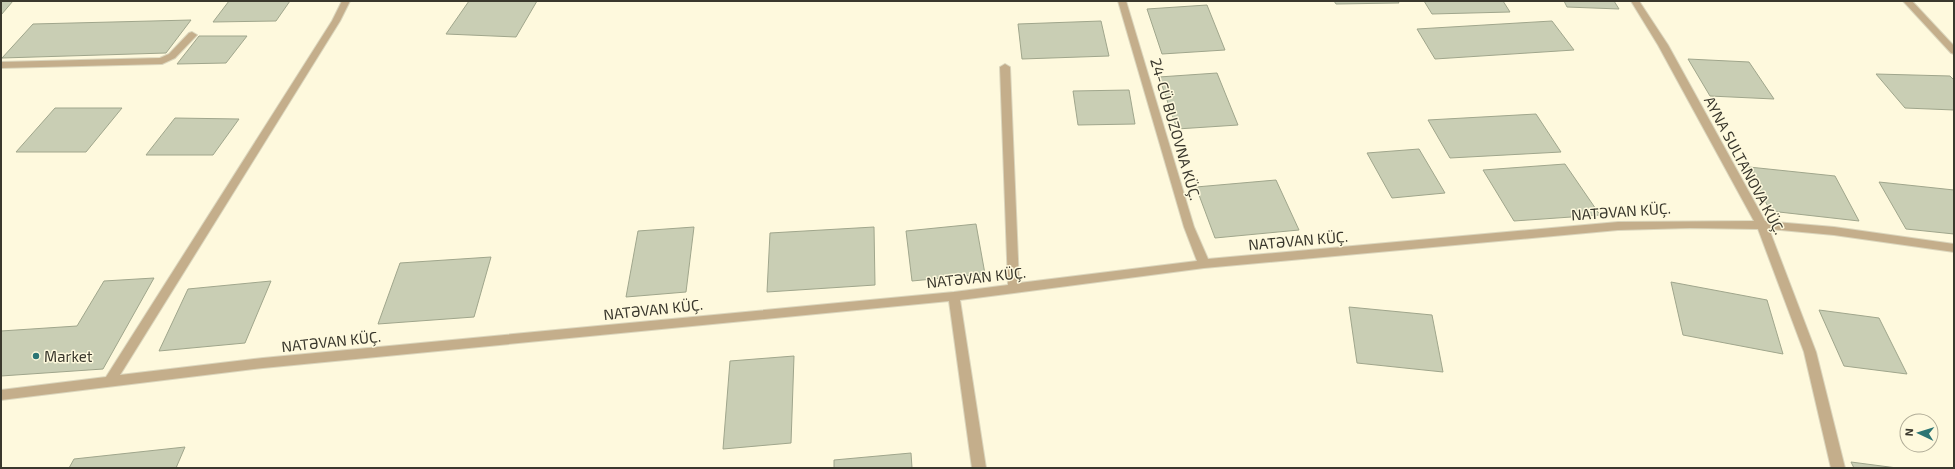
<svg xmlns="http://www.w3.org/2000/svg" width="1955" height="469" viewBox="0 0 1955 469" font-family="'Exo 2',sans-serif">
	<style>
		.building { fill: #c9ceb4; stroke: #a0a68c }
		.lines { fill: none; stroke-linecap: round; stroke-linejoin: round }
		.minor-casing { stroke: #dbd6bd; stroke-width: 2 }
		.minor { fill: #c4ae8b; fill-rule: evenodd }
		.poi-dot { fill: #2b7574; stroke: #fef9dd; stroke-width: 1.5 }
		.labels { text-anchor: middle; dominant-baseline: central; stroke-width: 3; stroke-linejoin: round; paint-order: stroke }
		.street-label { font-size: 15px; fill: #3a382d; stroke: #fef9dd }
		.poi-label { font-size: 15px; fill: #3a382d; stroke: #fef9dd; text-anchor: start }
	</style>
	<rect width="100%" height="100%" fill="#fef9dd"/>
	<path class="building" d="M1 1H13L1 15Z
		M229 1H290L276 21 213 22Z
		M469 1H537L516 37 446 34Z
		M1334 1H1398L1399 3 1336 4Z
		M1424 1H1503L1510 12 1432 14Z
		M1564 1H1614L1619 9 1567 7Z
		M1207 5 1225 50 1162 54 1147 9Z
		M191 20 166 53 2 58 33 24Z
		M1101 21 1109 56 1022 59 1018 24Z
		M1552 21 1574 50 1435 59 1417 29Z
		M199 36H247L226 63 177 64Z
		M1688 59 1749 62 1774 99 1710 96Z
		M1217 73 1238 125 1177 129 1159 77Z
		M1876 74 1950 76 1954 80V110L1905 108Z
		M1129 90 1135 124 1078 125 1073 91Z
		M55 108H122L86 152H16Z
		M1536 114 1561 152 1450 158 1428 120Z
		M175 118 239 119 213 155H146Z
		M1419 149 1445 193 1392 198 1367 153Z
		M1565 164 1600 215 1514 221 1483 170Z
		M1749 167 1835 176 1859 221 1770 211Z
		M1276 180 1299 230 1215 238 1196 187Z
		M1879 182 1954 190V234L1906 229Z
		M976 224 985 274 912 281 906 231Z
		M694 227 686 292 626 297 638 231Z
		M874 227 875 285 767 292 770 233Z
		M491 257 474 317 378 324 400 263Z
		M154 278 103 369 1 376V331L77 326 104 281Z
		M271 281 245 343 159 351 188 289Z
		M1671 282 1767 300 1783 354 1683 335Z
		M1349 307 1432 315 1443 372 1357 363Z
		M1819 310 1879 318 1907 374 1844 366Z
		M794 356 791 443 723 449 730 361Z
		M185 447 176 468H69L74 459Z
		M911 453 912 468H834V460Z
		M1851 462 1897 468H1854Z"/>
	<g class="lines">
		<g class="minor-casing">
			<path id="minor" d="M342 1H350L340 21 120 375 263 358 954 292 1008 285 1000 67 1005 64 1010 67 1019 283 1197 261 1184 227 1118 1H1126L1194 227 1208 259 1618 222 1754 221 1658 45 1631 1H1639L1668 45 1765 221 1834 227 1954 244V252L1834 235 1769 229 1816 352 1845 468H1831L1804 352 1758 229 1690 228 1618 230 1204 268 960 300 986 468H972L949 301 263 368 1 400V390L106 377 332 21Z
				M1903 1H1912L1954 46V54L1951 53Z
				M192 32 197 35 175 58 162 64 1 68V62L160 58 169 54 189 33Z"/>
		</g>
		<use href="#minor" class="minor"/>
	</g>
	<circle class="poi-dot" cx="36" cy="356" r="4"/>
	<g class="labels">
		<g class="street-label">
			<text transform="translate(1176 129) rotate(74)">24-CÜ BUZOVNA KÜÇ.</text>
			<text transform="translate(1745 165) rotate(62)">AYNA SULTANOVA KÜÇ.</text>
			<text transform="translate(1621 211) rotate(-4)">NATƏVAN KÜÇ.</text>
			<text transform="translate(1298 240) rotate(-5)">NATƏVAN KÜÇ.</text>
			<text transform="translate(976 277) rotate(-6)">NATƏVAN KÜÇ.</text>
			<text transform="translate(653 309) rotate(-6)">NATƏVAN KÜÇ.</text>
			<text transform="translate(331 341) rotate(-6)">NATƏVAN KÜÇ.</text>
		</g>
		<g class="poi-label">
			<text x="44" y="356">Market</text>
		</g>
	</g>
	<rect width="1955" height="469" fill="none" stroke="#3a382d" stroke-width="4"/>
	<g transform="translate(1919 433) rotate(274)"><circle r="19" fill="#fef9dd" stroke="#b0ac97"/>
	<path d="M0-3L7 15L0 10L-7 15Z" fill="#2b7574"/>
	<text y="-6" font-size="11" font-weight="bold" text-anchor="middle" fill="#3a382d">N</text>
	</g>
</svg>
